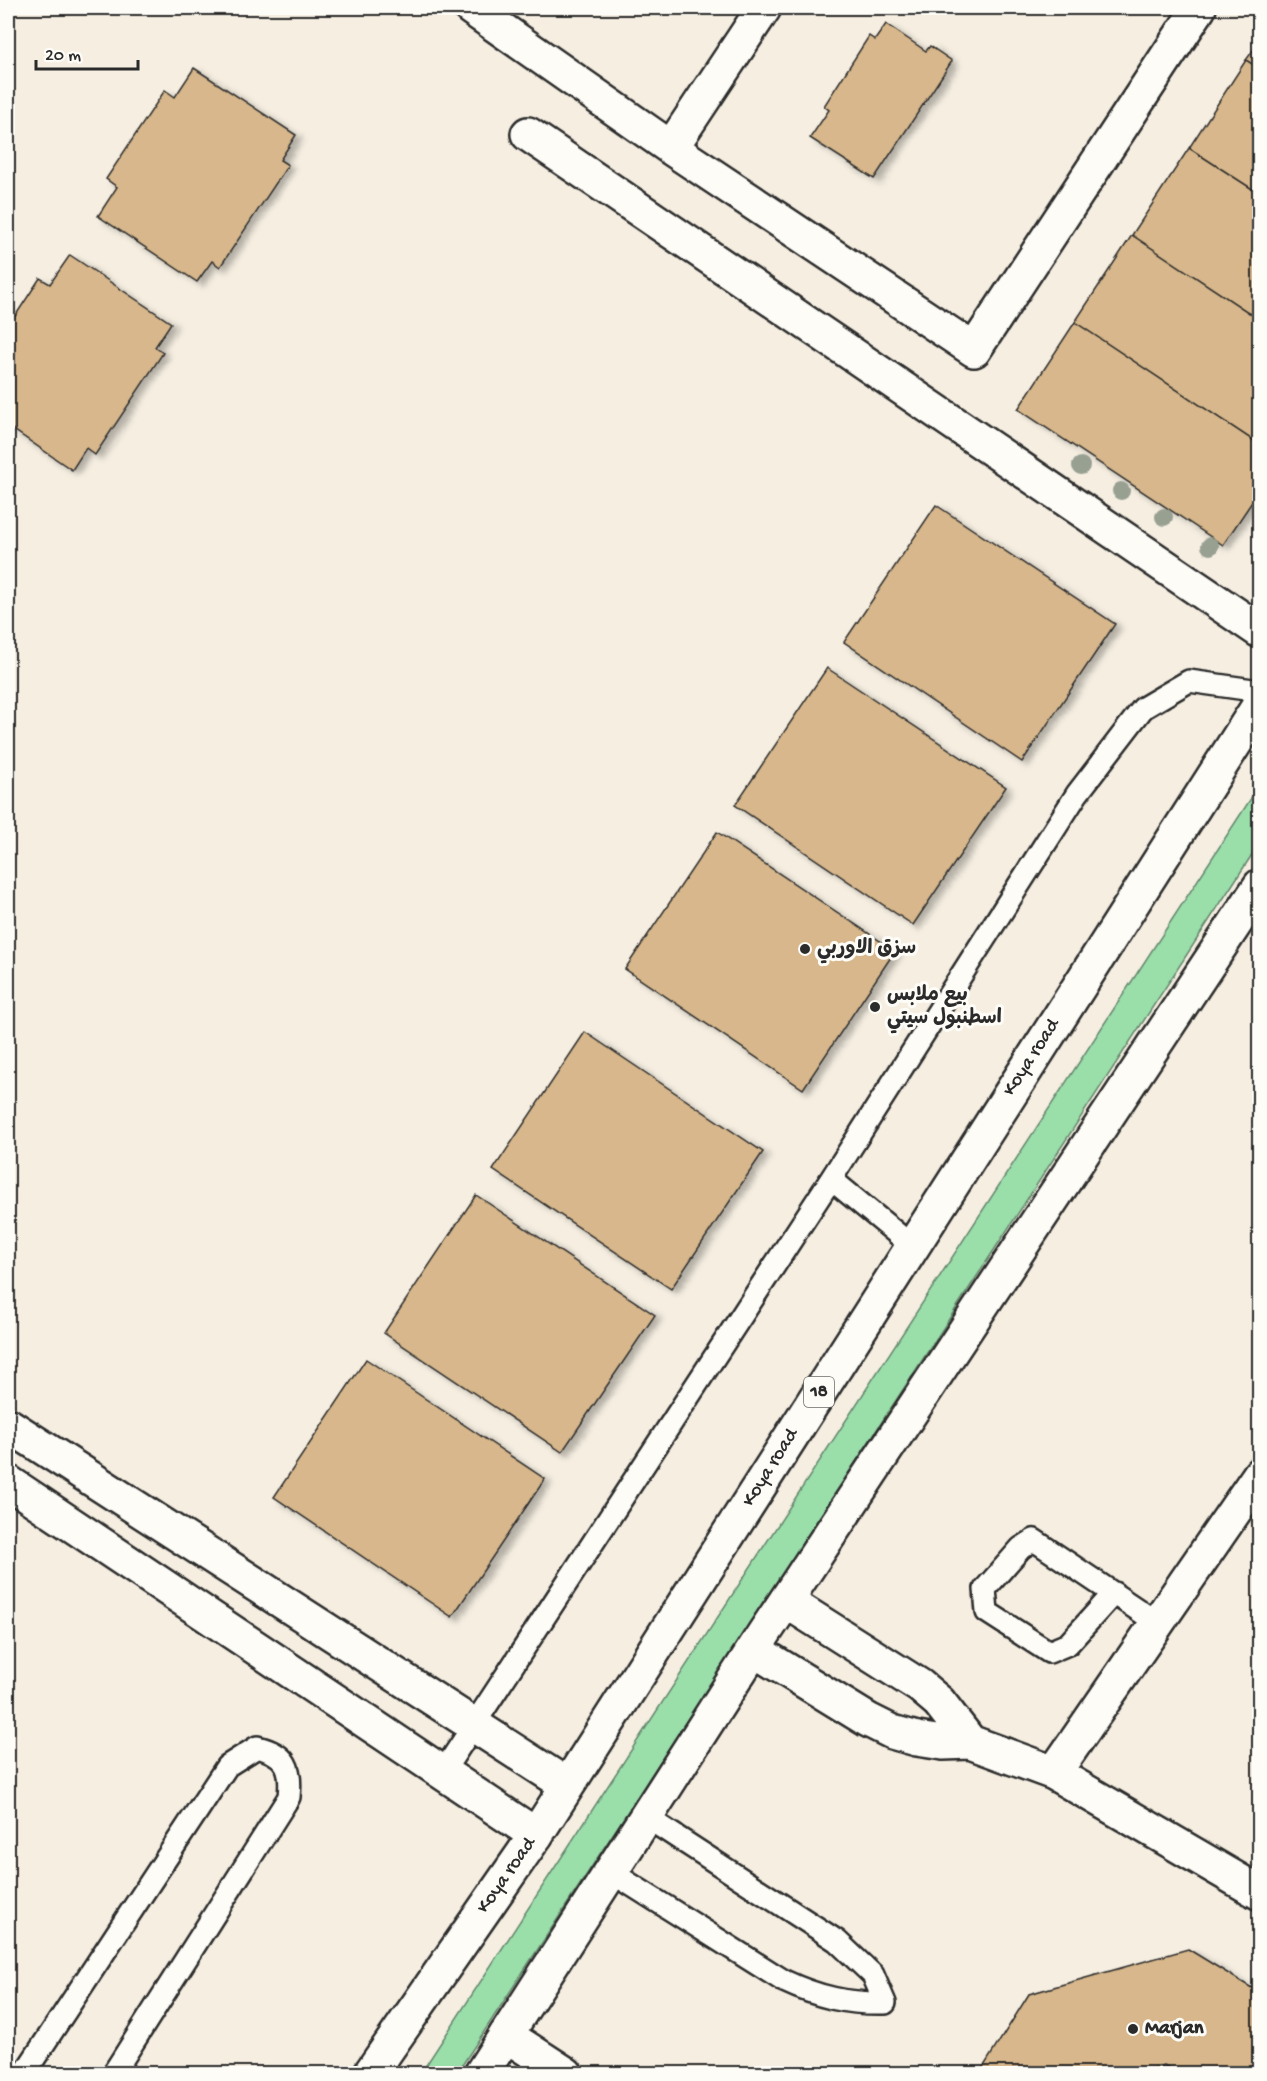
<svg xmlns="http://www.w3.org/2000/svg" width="1267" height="2081" viewBox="0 0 1267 2081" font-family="'Gochi Hand','Playpen Sans Arabic',sans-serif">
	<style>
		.green { fill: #9adeaa; stroke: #62846a; stroke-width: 1.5 }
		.building { fill: #d7b78b; stroke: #2b2b2b; stroke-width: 1.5; filter: url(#shadow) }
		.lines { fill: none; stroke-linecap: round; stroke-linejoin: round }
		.service-casing { stroke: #2b2b2b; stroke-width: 26 }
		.minor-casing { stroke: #2b2b2b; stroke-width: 38 }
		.tertiary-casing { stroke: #2b2b2b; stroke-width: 38 }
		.trunk-casing { stroke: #2b2b2b; stroke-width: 38 }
		.service { stroke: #fdfcf7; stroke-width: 21 }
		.minor { stroke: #fdfcf7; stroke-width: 33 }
		.tertiary { stroke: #fdfcf7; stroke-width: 33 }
		.trunk { stroke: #fdfcf7; stroke-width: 33 }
		.tree { fill: #98a092 }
		.poi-dot { fill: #2b2b2b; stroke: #fdfcf7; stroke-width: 2 }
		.labels { text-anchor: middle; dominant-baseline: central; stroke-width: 6; stroke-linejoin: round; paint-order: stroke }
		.shield { fill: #fdfcf7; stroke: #6a6a68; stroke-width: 1.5 }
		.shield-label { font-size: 18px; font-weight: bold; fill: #2b2b2b }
		.poi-label { font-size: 20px; font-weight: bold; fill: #2b2b2b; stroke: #fdfcf7; text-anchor: start }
		.street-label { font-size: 20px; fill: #2b2b2b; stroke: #fdfcf7 }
	</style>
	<defs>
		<filter id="shadow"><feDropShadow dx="6" dy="4" stdDeviation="3" flood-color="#0004"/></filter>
	</defs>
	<rect width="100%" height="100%" fill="#f5eee1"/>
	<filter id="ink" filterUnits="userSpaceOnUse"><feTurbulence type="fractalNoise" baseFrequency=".0167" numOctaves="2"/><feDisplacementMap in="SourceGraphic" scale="12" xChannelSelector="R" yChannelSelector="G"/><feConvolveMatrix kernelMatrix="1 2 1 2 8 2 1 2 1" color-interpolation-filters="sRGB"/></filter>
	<g filter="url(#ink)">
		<path class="green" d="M1259 786V844L457 2073H421Z"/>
		<path class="building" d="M886 24 926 51 930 46 952 61 874 179 810 138 829 110 824 106 869 36 875 40Z
			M1260 41V69L1246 60Z
			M1246 60 1260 69V194L1189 148Z
			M194 68 296 135 280 160 288 165 220 267 212 261 197 282 98 216 117 187 106 179 165 90 175 97Z
			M1189 148 1260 194V320L1132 235Z
			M1132 235 1260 320V445L1075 322Z
			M70 255 171 323 155 347 163 353 95 455 86 448 72 470 8 426V327L40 278 50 284Z
			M1075 322 1260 445V490L1223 545 1018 409Z
			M936 505 1115 624 1022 762 844 642Z
			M827 668 1006 787 913 925 735 805Z
			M717 832 895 951 803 1089 625 969Z
			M585 1032 763 1152 671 1289 493 1170Z
			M476 1195 655 1315 562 1452 384 1333Z
			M366 1359 545 1479 452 1617 274 1497Z
			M1188 1949 1260 1993V2074H1180L1164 2065 1133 2074H979L1029 1994Z"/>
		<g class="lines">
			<g class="service-casing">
				<path id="service" d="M831 1179 912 1246
					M1114 1593 1068 1644 1049 1652 987 1612 985 1589 1021 1548 1034 1540 1156 1622
					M443 1772 831 1179 1077 794 1143 708 1189 681 1260 691
					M611 1872 784 1981C818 1997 848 2004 885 2003L873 1975 837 1941 646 1817
					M24 2074 227 1766 257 1747C287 1754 292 1768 289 1797L113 2074"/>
			</g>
			<g class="minor-casing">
				<path id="minor" d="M471 8 671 148 974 350 1199 8
					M528 134 1260 631
					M671 148 764 8
					M786 1601 920 1686 939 1702 970 1742
					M754 1650 868 1720 892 1732 917 1739 943 1743 970 1742 1054 1773 1260 1893
					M1054 1773 1260 1474
					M506 2035 566 2074"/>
			</g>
			<g class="tertiary-casing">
				<path id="tertiary" d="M8 1425 567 1785
					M8 1482 536 1835"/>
			</g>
			<g class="trunk-casing">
				<path id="trunk" d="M370 2074 536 1835 1260 704
					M481 2074 763 1635 1260 886"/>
			</g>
			<use href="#service" class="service"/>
			<use href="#minor" class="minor"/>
			<use href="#tertiary" class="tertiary"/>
			<use href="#trunk" class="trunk"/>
		</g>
		<g class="tree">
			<circle cx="1081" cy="466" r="9"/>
			<circle cx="1121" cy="491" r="9"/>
			<circle cx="1164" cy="517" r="9"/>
			<circle cx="1210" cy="546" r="9"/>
		</g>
	</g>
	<g class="poi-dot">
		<circle cx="805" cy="949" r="6"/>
		<circle cx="875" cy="1007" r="6"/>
		<circle cx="1133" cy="2029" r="6"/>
	</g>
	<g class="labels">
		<rect class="shield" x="804" y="1377" width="30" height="30" rx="4.5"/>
		<g class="shield-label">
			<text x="819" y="1392">18</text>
		</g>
		<g class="poi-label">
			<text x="817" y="949">سزق الاوربي</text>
			<text x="887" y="996">بيع ملابس<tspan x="887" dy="23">اسطنبول سيتي</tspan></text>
			<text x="1145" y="2029">Marjan</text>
		</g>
		<g class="street-label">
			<text transform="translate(1032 1058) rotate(-57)">Koya road</text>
			<text transform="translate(771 1468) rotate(-58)">Koya road</text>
			<text transform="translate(507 1876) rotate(-55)">Koya road</text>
		</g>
	</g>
	<rect width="1267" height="2081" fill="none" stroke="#fdfcf7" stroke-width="30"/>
	<rect x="15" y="15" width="1237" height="2051" fill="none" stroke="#2b2b2b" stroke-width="2" filter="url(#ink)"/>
	<path d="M36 60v9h102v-9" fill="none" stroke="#2b2b2b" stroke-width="3"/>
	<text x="45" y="60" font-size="18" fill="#2b2b2b" stroke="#fdfcf7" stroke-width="4.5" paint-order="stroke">20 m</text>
</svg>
